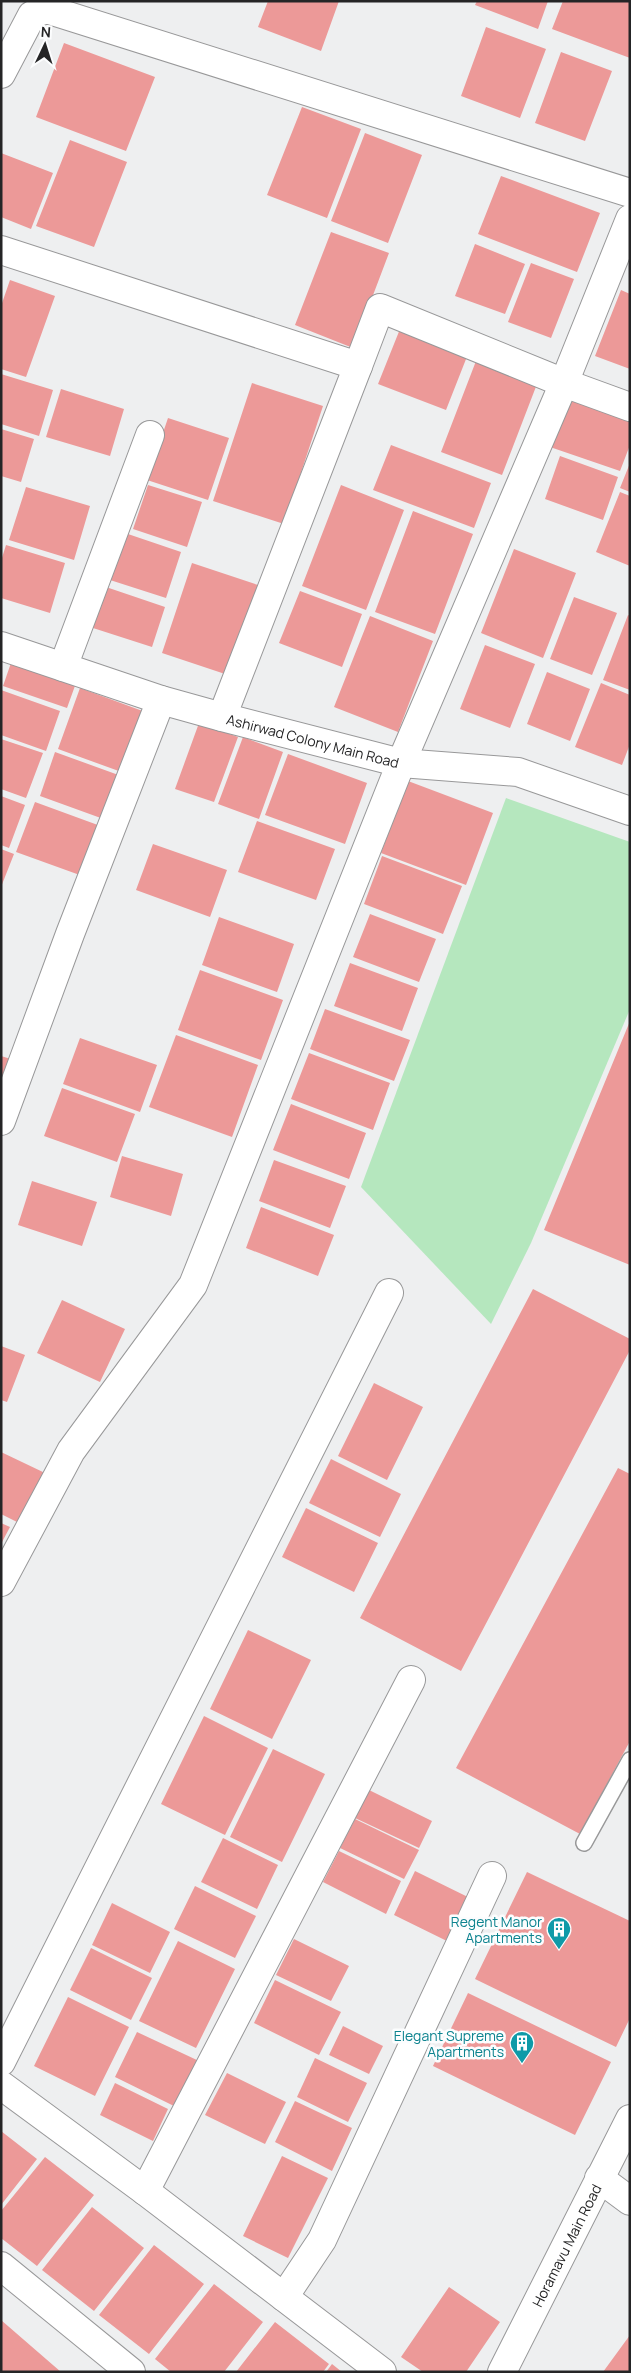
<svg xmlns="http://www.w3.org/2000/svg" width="631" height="2373" viewBox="0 0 631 2373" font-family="Manrope,sans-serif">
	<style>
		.green { fill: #b5e7be }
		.building { fill: #ec9998 }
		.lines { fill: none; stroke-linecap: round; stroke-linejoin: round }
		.service-casing { stroke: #989899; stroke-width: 18 }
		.minor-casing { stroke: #989899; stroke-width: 30 }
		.secondary-casing { stroke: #989899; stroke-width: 30 }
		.service { stroke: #fff; stroke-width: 15 }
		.minor { stroke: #fff; stroke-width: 28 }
		.secondary { stroke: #fff; stroke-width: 28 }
		.labels { text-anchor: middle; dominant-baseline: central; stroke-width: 5; stroke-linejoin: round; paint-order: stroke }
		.street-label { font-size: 14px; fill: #252526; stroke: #fcfdfe }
		.culture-label { font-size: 14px; fill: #0d838f; stroke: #fcfdfe; text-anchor: end }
	</style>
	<rect width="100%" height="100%" fill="#eeeff0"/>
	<path class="green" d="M506 798 630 842V1009L531 1243 491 1324 361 1187Z"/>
	<path class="building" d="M268 1H339L321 51 258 27Z
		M477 1H548L538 29 475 5Z
		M563 1H630V58L552 29Z
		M486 27 546 49 520 118 461 96Z
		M64 43 155 77 126 151 36 117Z
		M561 52 612 71 585 141 535 123Z
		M302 107 361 129 327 218 267 195Z
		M365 133 422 155 388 243 331 221Z
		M70 140 127 162 94 247 36 226Z
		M1 153 53 173 31 229 1 217Z
		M501 176 600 213 577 272 478 234Z
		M331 232 389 253 353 348 295 325Z
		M475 244 525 264 505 314 455 296Z
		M531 263 574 279 551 338 508 322Z
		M10 280 55 296 26 377 1 369V306Z
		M621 290 630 294V369L595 356Z
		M400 329 468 354 446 410 378 384Z
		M476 361 537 384 502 475 441 452Z
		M1 374 53 390 39 436 1 424Z
		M252 383 323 406 284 524 213 501Z
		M61 389 124 409 110 456 46 437Z
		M568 397 630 419V445L620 471 550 447Z
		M168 418 229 438 208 500 147 480Z
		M1 429 34 439 21 482 1 476Z
		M391 445 491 483 474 528 373 490Z
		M560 456 618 477 603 520 545 499Z
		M630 463V492L620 488Z
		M148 485 202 502 187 547 133 529Z
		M341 485 404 510 366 610 302 586Z
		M26 487 90 506 74 560 9 540Z
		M620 492 630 496V566L596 552Z
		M413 511 473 534 435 634 375 612Z
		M125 533 181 552 166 598 110 580Z
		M6 545 65 563 50 613 1 598V561Z
		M514 549 576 573 543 658 481 633Z
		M192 563 258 585 228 675 162 653Z
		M106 587 165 607 152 647 93 628Z
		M300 591 362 614 342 667 279 643Z
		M574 597 617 613 592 675 550 659Z
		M628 615 630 616V690L603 680Z
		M370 616 433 641 398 732 334 707Z
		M485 645 535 664 510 728 460 709Z
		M12 660 76 683 67 708 3 686Z
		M547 672 590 689 570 741 527 724Z
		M601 683 630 695V744L622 765 575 747Z
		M80 688 148 713 127 774 58 749Z
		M1 690 60 711 46 751 1 735Z
		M199 723 238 737 214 802 175 789Z
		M243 737 283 752 259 819 218 804Z
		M1 739 43 753 26 798 1 789Z
		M55 752 124 777 109 821 40 796Z
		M288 754 367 783 345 844 265 815Z
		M408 781 493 813 466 885 381 853Z
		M1 796 25 805 9 848 1 845Z
		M35 802 106 828 88 878 16 852Z
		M257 821 335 849 316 900 238 872Z
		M153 844 227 870 210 917 136 890Z
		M1 849 14 854 1 887Z
		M382 856 462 886 443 934 364 904Z
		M370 914 436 939 419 982 353 957Z
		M219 917 294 944 277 992 202 965Z
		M350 963 418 988 402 1031 334 1006Z
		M200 970 283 1000 261 1060 178 1030Z
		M325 1009 410 1040 394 1081 310 1049Z
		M630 1021V1265L544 1230Z
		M176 1035 258 1065 232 1137 149 1107Z
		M80 1038 157 1065 140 1112 63 1084Z
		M309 1053 390 1083 373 1130 291 1099Z
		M1 1056 14 1060 1 1096Z
		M62 1088 135 1114 117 1162 44 1136Z
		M291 1104 366 1133 349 1179 273 1150Z
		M122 1156 183 1174 171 1216 110 1197Z
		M274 1160 346 1186 330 1228 259 1201Z
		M32 1181 97 1202 82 1246 18 1225Z
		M261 1207 334 1235 318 1276 246 1248Z
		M533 1289 630 1339V1350L461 1671 360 1618Z
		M62 1300 125 1329 100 1382 37 1353Z
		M1 1346 25 1355 7 1402 1 1400Z
		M374 1383 423 1407 387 1480 338 1456Z
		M1 1452 45 1473 19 1523 1 1514Z
		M331 1459 401 1494 380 1537 309 1503Z
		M618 1468 630 1474V1741L580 1834 456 1768Z
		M306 1508 378 1543 354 1592 282 1557Z
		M1 1523 10 1527 1 1544Z
		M248 1630 311 1660 272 1739 210 1709Z
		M204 1716 268 1748 225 1835 161 1804Z
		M273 1749 325 1774 282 1862 230 1837Z
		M369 1790 432 1821 419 1848 355 1818Z
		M355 1819 419 1850 404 1879 340 1848Z
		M223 1838 278 1865 257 1909 201 1882Z
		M339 1851 401 1881 386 1914 323 1882Z
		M415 1871 474 1900 453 1944 394 1915Z
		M527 1872 630 1921V2018L616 2047 475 1979Z
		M195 1886 256 1916 235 1958 174 1929Z
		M112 1903 170 1932 150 1973 92 1945Z
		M294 1939 349 1966 331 2001 276 1975Z
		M178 1941 235 1969 196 2048 139 2021Z
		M91 1948 152 1978 131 2020 70 1990Z
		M275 1980 341 2012 319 2055 254 2023Z
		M468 1993 611 2062 575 2135 433 2066Z
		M68 1997 129 2027 95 2096 34 2066Z
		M343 2026 383 2046 369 2074 329 2055Z
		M137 2032 199 2061 176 2107 115 2077Z
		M315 2058 367 2083 348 2122 297 2097Z
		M227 2073 286 2102 265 2144 205 2115Z
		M115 2083 168 2109 153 2141 100 2115Z
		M295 2101 352 2128 332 2171 275 2142Z
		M1 2131 37 2159 1 2205Z
		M282 2156 328 2178 288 2258 243 2236Z
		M45 2157 94 2195 37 2266 1 2238V2211Z
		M92 2207 144 2248 94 2311 42 2270Z
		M154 2245 204 2284 149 2354 99 2315Z
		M214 2284 263 2322 224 2372H171L155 2359Z
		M449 2287 500 2322 466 2372H423L401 2357Z
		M1 2320 61 2372H1Z
		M275 2322 329 2364 323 2372H236Z
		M630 2335V2372H603Z
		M332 2364 342 2372H326Z"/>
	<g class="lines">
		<g class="service-casing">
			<path id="service" d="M584 1843 630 1760"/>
		</g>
		<g class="minor-casing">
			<g id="minor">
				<path d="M1 74 32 15 46 9 630 193"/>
				<path d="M1 250 358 366 222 717"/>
				<path d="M358 366 380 308 564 383 630 407"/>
				<path id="s1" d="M1 646 161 700 222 717 401 763 518 772 630 811"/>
				<path d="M63 667 150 435"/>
				<path d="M1 1121 70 934 161 700"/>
				<path d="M1 1582 71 1451 193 1285 401 763 564 383 630 219"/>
				<path d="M1 2062 389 1293"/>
				<path d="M1 2085 145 2191 382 2372"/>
				<path d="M599 2178 630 2201"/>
				<path d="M145 2191 411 1680"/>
				<path d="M1 2266 131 2372"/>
				<path d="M284 2297 322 2240 492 1876"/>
			</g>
		</g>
		<g class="secondary-casing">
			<g id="secondary">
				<path id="s2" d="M502 2372 630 2119"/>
			</g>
		</g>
		<use href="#service" class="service"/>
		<use href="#minor" class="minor"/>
		<use href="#secondary" class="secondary"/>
	</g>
	<defs>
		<g id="building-pin" transform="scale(1.25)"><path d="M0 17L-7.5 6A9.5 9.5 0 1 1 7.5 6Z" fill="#0f9aa8" stroke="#fcfdfe"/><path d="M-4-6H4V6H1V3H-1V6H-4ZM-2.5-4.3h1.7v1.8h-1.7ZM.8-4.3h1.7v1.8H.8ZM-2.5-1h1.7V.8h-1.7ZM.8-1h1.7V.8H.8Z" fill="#fff"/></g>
	</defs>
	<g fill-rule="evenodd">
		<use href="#building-pin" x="559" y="1929"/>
		<use href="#building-pin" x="522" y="2043"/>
	</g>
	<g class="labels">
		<g class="street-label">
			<text stroke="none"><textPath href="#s1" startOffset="326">Ashirwad Colony Main Road</textPath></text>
			<text stroke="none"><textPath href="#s2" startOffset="142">Horamavu Main Road</textPath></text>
		</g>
		<g class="culture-label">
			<text x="542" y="1921">Regent Manor<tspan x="542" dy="16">Apartments</tspan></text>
			<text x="504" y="2035">Elegant Supreme<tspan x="504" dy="16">Apartments</tspan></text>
		</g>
	</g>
	<rect width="631" height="2373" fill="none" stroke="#252526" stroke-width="5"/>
	<g transform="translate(45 45) rotate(4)" stroke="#fcfdfe" stroke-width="4" paint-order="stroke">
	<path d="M0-4L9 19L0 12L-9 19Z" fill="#252526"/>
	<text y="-8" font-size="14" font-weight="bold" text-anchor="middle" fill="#252526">N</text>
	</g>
</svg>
